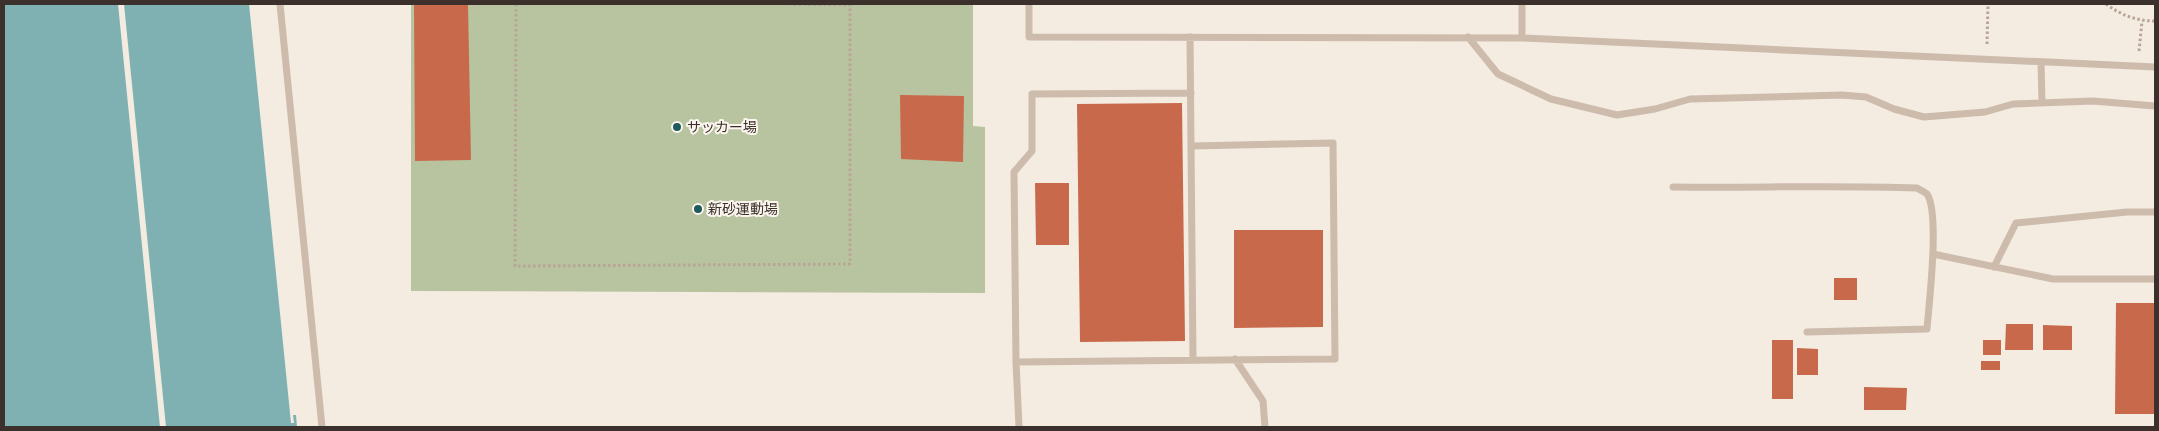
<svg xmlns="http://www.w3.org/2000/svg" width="2159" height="431" viewBox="0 0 2159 431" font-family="'Asap Condensed','Noto Sans JP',sans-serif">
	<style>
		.green { fill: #b8c4a0 }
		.water { fill: #7fb0b2 }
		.pier { fill: #f4ebe1 }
		.building { fill: #c8694b }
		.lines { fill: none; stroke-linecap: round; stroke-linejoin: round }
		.path { stroke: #b9a596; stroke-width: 3; stroke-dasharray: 2.5 2.5; stroke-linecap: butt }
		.lane { stroke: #cdbbac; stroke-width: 7 }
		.poi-dot { fill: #1f5a5e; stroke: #fbf5ee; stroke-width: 2 }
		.labels { text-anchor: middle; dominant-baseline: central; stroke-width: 4; stroke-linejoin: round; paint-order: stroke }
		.poi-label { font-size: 14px; fill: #3b302b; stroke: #fbf5ee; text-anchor: start }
	</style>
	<rect width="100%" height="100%" fill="#f4ebe1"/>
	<path class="green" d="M411 4H973V126L985 127V293L411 291Z"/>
	<path class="water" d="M4 4H249L291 423H294L293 415H296L297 427H4Z"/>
	<path class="pier" d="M118 4H124L166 427H160Z"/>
	<path class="building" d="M414 4H468L471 160 415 161Z
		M900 95 964 96 963 162 901 159Z
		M1182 103 1185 341 1080 342 1077 104Z
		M1035 183H1069V245H1036Z
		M1234 230H1323V327L1234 328Z
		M1834 278H1857V300H1834Z
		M2116 303H2155V414H2115Z
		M2006 324H2033V350H2005Z
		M2043 325 2072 326V350H2043Z
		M1772 340H1793V399H1772Z
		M1983 340H2001V355H1983Z
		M1797 348 1818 349V375H1797Z
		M1981 361H2000V370H1981Z
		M1864 387 1907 388 1906 410H1864Z"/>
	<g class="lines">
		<path class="path" d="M516 4 515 266 850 264V5L785 4
			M2106 4C2121 15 2136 21 2155 21
			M1987 44 1988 4
			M2139 51 2142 21"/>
		<path class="lane" d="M280 4 322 427
			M1029 4V37L1522 38 2155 67
			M1522 4V38
			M1190 37 1193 360
			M1468 37 1498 74 1551 99 1617 115 1655 109 1690 99 1842 95 1866 97 1894 109 1924 117 1985 112 2013 104 2093 101 2155 106
			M2041 62 2042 103
			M1673 187C1755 188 1836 185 1917 188 1920 190 1925 192 1927 194 1940 213 1929 303 1927 329L1807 332
			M1933 254 2053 279H2155
			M1994 267 2016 223 2127 212H2155
			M1235 359 1263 401 1265 427
			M1016 362 1014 172 1032 151V94L1191 93
			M1019 427 1016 362 1335 359 1333 143 1192 146"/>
	</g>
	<g class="poi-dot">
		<circle cx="677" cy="127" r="5"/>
		<circle cx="698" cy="209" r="5"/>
	</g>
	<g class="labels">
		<g class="poi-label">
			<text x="687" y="127">サッカー場</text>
			<text x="708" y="209">新砂運動場</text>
		</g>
	</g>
	<rect width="2159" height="431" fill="none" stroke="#3b302b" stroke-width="10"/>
</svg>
